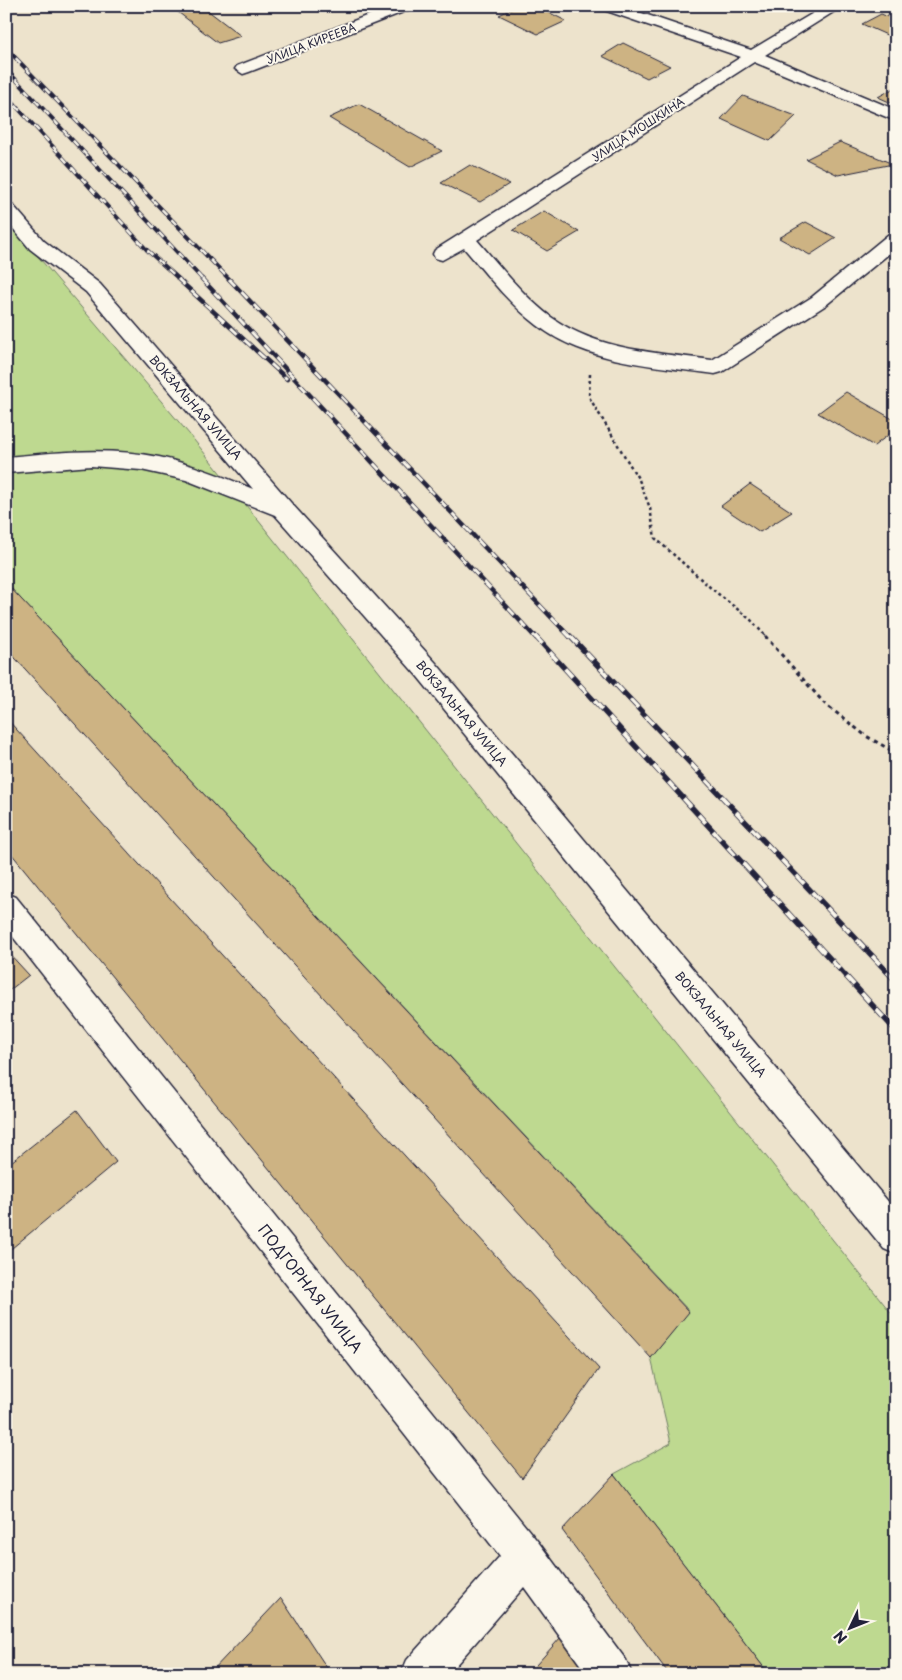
<svg xmlns="http://www.w3.org/2000/svg" width="902" height="1680" viewBox="0 0 902 1680" font-family="'Playpen Sans',sans-serif">
	<style>
		.green { fill: #bed990; stroke: #707e66 }
		.building { fill: #cdb383; stroke: #22223b }
		.lines { fill: none; stroke-linecap: round; stroke-linejoin: round }
		.minor-casing { stroke: #22223b; stroke-width: 3 }
		.path-far1 { stroke: #22223b; stroke-width: 2.5; stroke-dasharray: 3 3; stroke-linecap: butt }
		.path { stroke: #22223b; stroke-width: 3; stroke-dasharray: 4 4; stroke-linecap: butt }
		.minor { fill: #fbf7ec; fill-rule: evenodd }
		.rail-far2-casing { stroke: #22223b; stroke-width: 4 }
		.rail-far1-casing { stroke: #22223b; stroke-width: 4.5 }
		.rail-casing { stroke: #22223b; stroke-width: 5.5 }
		.rail-far2 { stroke: #fbf7ec; stroke-width: 2.5; stroke-dasharray: 7; stroke-linecap: butt }
		.rail-far1 { stroke: #fbf7ec; stroke-width: 3; stroke-dasharray: 9; stroke-linecap: butt }
		.rail { stroke: #fbf7ec; stroke-width: 4; stroke-dasharray: 11; stroke-linecap: butt }
		.labels { text-anchor: middle; dominant-baseline: central; stroke-width: 4; stroke-linejoin: round; paint-order: stroke }
		.far-street-label { font-size: 11px; fill: #22223b; stroke: #fbf7ec }
		.street-label { font-size: 12px; fill: #22223b; stroke: #fbf7ec }
		.near-street-label { font-size: 15px; fill: #22223b; stroke: #fbf7ec }
	</style>
	<rect width="100%" height="100%" fill="#ede3cc"/>
	<filter id="ink" filterUnits="userSpaceOnUse"><feTurbulence type="fractalNoise" baseFrequency=".02" numOctaves="2"/><feDisplacementMap in="SourceGraphic" scale="10" xChannelSelector="R" yChannelSelector="G"/><feConvolveMatrix kernelMatrix="1 2 1 2 8 2 1 2 1" color-interpolation-filters="sRGB"/></filter>
	<g filter="url(#ink)">
		<path class="green" d="M6 219 190 435 896 1319V1674H769L614 1474 671 1443 651 1358 689 1311 6 583Z"/>
		<path class="building" d="M170 6H202L241 36 218 43Z
			M518 6H536L566 21 538 34 499 15Z
			M875 6H896V15Z
			M881 14 896 20V32L889 36 862 24Z
			M623 43 670 66 647 78 602 56Z
			M896 87V105L878 97Z
			M743 96 796 116 770 141 721 119Z
			M359 104 442 151 410 167 329 118Z
			M840 142 893 164 838 175 806 159Z
			M470 165 509 184 480 202 441 183Z
			M544 211 579 232 547 251 513 230Z
			M806 222 836 238 810 255 779 238Z
			M846 392 896 421V429L874 446 818 413Z
			M750 484 792 512 760 532 721 506Z
			M6 583 689 1312 651 1358 6 648Z
			M6 718 599 1369 522 1478 6 847Z
			M6 950 29 975 6 993Z
			M77 1110 116 1162 6 1253V1166Z
			M614 1474 769 1674H669L562 1530Z
			M281 1598 331 1674H212L211 1672Z
			M561 1637 587 1674H528Z"/>
		<g class="lines">
			<g class="minor-casing">
				<path id="minor" d="M392 6H413L411 9 249 72 243 74 235 69 237 66Z
					M599 6H621L751 50 825 6H843L765 55 896 110V121L754 62 477 240C500 266 522 295 551 317 596 350 658 353 712 360L812 297 889 234 896 233V248L826 305 722 372 715 374C657 366 585 363 537 325 509 304 487 275 464 248L442 260 435 258 433 254 435 250 741 57 601 9Z
					M6 203 12 204 44 241 100 284 291 503 436 663 896 1211V1254L884 1249 418 677 275 515 186 480 141 470 91 466 6 473V457C57 452 109 447 159 457 191 464 222 476 253 489L86 292 30 249 6 220Z
					M6 893 16 897 539 1543 626 1660 632 1674H587L524 1587 448 1674H401L407 1660 500 1556 6 928Z"/>
			</g>
			<path class="path-far1" d="M590 374 589 397 639 480 650 508 655 538 712 589 751 620 767 638"/>
			<path class="path" d="M765 636 824 703 866 736 896 753"/>
			<use href="#minor" class="minor"/>
			<g class="rail-far2-casing">
				<path id="rail-far2" d="M6 48 230 280
					M6 69 203 280
					M6 95 147 250 180 280"/>
			</g>
			<g class="rail-far1-casing">
				<path id="rail-far1" d="M178 279 287 379
					M202 279 536 638
					M229 279 571 638"/>
			</g>
			<g class="rail-casing">
				<path id="rail" d="M535 636 896 1031
					M570 636 896 981"/>
			</g>
			<use href="#rail-far2" class="rail-far2"/>
			<use href="#rail-far1" class="rail-far1"/>
			<use href="#rail" class="rail"/>
		</g>
	</g>
	<g class="labels">
		<g class="far-street-label">
			<text transform="translate(311 43) rotate(-21)">УЛИЦА КИРЕЕВА</text>
			<text transform="translate(638 129) rotate(-33)">УЛИЦА МОШКИНА</text>
		</g>
		<g class="street-label">
			<text transform="translate(196 407) rotate(49)">ВОКЗАЛЬНАЯ УЛИЦА</text>
			<text transform="translate(462 713) rotate(50)">ВОКЗАЛЬНАЯ УЛИЦА</text>
			<text transform="translate(721 1024) rotate(50)">ВОКЗАЛЬНАЯ УЛИЦА</text>
		</g>
		<g class="near-street-label">
			<text transform="translate(311 1288) rotate(52)">ПОДГОРНАЯ УЛИЦА</text>
		</g>
	</g>
	<rect width="902" height="1680" fill="none" stroke="#fbf7ec" stroke-width="25"/>
	<rect x="12" y="12" width="877" height="1655" fill="none" stroke="#22223b" stroke-width="2" filter="url(#ink)"/>
	<g transform="translate(850 1628) rotate(227)" stroke="#fbf7ec" stroke-width="4" paint-order="stroke">
	<path d="M0-4L9 19L0 12L-9 19Z" fill="#22223b"/>
	<text y="-8" font-size="14" font-weight="bold" text-anchor="middle" fill="#22223b">N</text>
	</g>
</svg>
